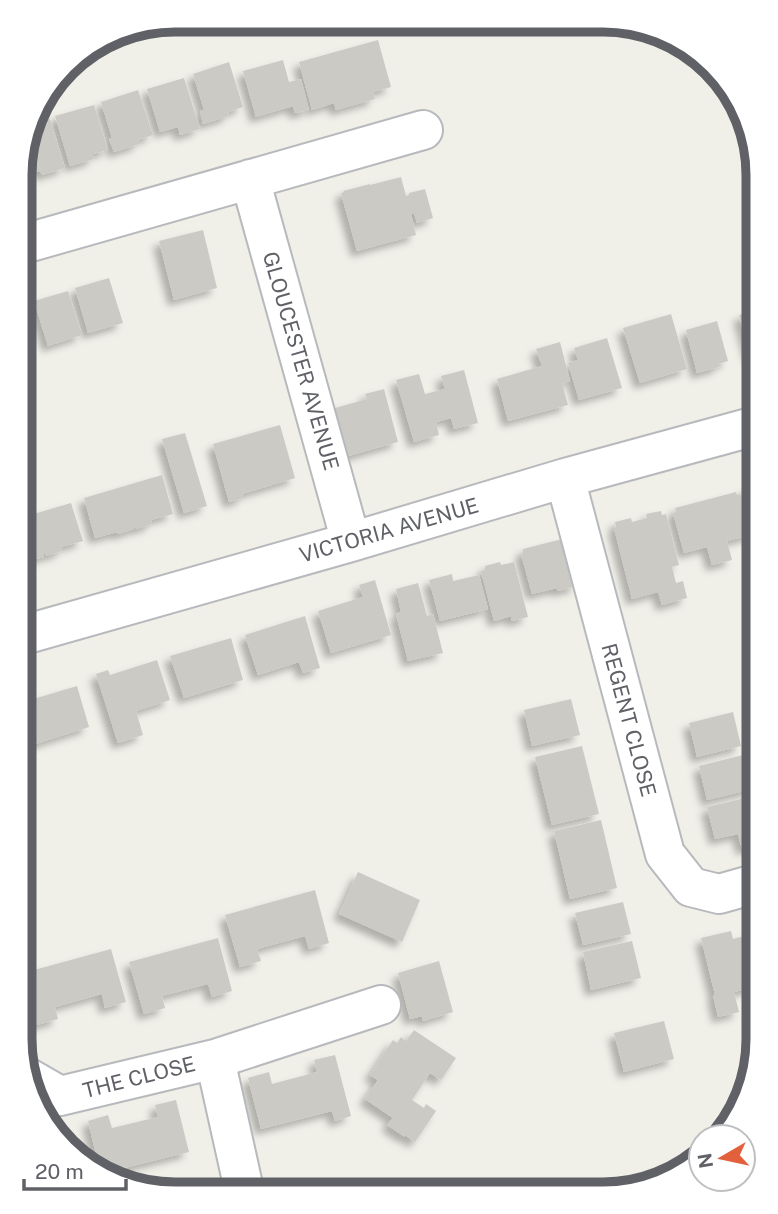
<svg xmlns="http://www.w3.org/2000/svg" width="778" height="1214" viewBox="0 0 778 1214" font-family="'Public Sans',sans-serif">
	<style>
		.building { fill: #cccac4; filter: url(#shadow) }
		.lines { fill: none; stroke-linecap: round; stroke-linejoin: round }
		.minor-casing { stroke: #b7b9bd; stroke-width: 42 }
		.minor { stroke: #fff; stroke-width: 38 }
		.labels { text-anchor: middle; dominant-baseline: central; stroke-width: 5; stroke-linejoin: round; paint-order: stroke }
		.street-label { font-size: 21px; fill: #5f6167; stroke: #fff }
		.rim { fill: none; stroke: #5f6167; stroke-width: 9 }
	</style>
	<defs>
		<filter id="shadow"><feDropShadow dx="-6" dy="6" stdDeviation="3.5" flood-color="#0004"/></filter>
	</defs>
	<rect width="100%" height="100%" fill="#f0efe8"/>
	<path class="building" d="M378 40 391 87 373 92 375 99 336 110 334 103 312 110 299 62Z
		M283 60 289 82 301 79 309 110 295 113 293 106 256 117 243 71Z
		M229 62 243 107 228 112 229 116 203 124 200 111 204 110 193 74Z
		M184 78 200 129 180 135 178 127 160 132 147 89Z
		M138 90 153 135 138 140 139 144 114 152 109 139 112 138 101 102Z
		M94 105 108 150 92 154 94 159 70 166 55 116Z
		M50 119 65 168 42 175 40 171 25 175 21 160V154L31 124Z
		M401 177 406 196 409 195V193L425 189 433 218 417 223 414 213 411 214 416 235 357 251 341 193 344 192 343 191 370 184V185Z
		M203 230 217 288 174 300 159 241Z
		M109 278 123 323 88 333 75 288Z
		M68 291 82 335 48 346 34 301Z
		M20 310 35 353 20 357Z
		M759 310V354L750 356 739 315Z
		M671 314 687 369 640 383 623 328Z
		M717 321 728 361 718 364 719 367 697 373 686 330Z
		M607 338 622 388 579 400 568 363 578 360 574 348Z
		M560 342 570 381 562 383 568 405 508 421 497 379 542 366 536 349Z
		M464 370 478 423 454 429 451 418 436 422 439 435 414 442 396 380 419 374 425 394 445 389 441 376Z
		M384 389 398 442 341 458 328 410 367 399 365 394Z
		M280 425 295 478 242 494 243 498 229 502 213 444Z
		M185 433 207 506 184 513 162 439Z
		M162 475 173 514 151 520 152 524 136 529 133 525 134 529 118 534 117 532 95 538 84 498Z
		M759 486V550H758L742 490Z
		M736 492 737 495 740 494 751 535 727 541 732 560 712 565 707 547 684 553 673 513 676 512 675 508Z
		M71 503 83 541 61 547 62 551 46 556 44 552V557L28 561 27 559 20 561V518Z
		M661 511 662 515 666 514 679 565 672 567 676 583 683 581 687 598 662 605 658 592 632 599 614 528 616 527 615 522 631 518 632 522 647 518 646 514Z
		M562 539 577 586 558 591 557 588 532 594 521 554 523 553V549Z
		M500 562 501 565 514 562 528 617 512 621 511 616 494 621 481 571 485 570V566Z
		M452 574 453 581 479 575 488 609 440 621 429 580Z
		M375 580 391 635 331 653 318 611 363 597 359 585Z
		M418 583 427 616 433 614 443 653 408 661 396 614 401 612 396 589Z
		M305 616 320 668 303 673 299 662 258 675 245 635Z
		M231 638 243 680 184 698 170 656Z
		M157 660 170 700 136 711 143 735 118 743 96 674 108 670 110 675Z
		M77 686 89 727 26 747 20 727V703Z
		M571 699 580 735 532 746 524 710Z
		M733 712 741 746 697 757 689 723Z
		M582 746 599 814 552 825 535 757Z
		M743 755 752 789 707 800 699 766Z
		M758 795V845L742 849 738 834 715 839 707 807Z
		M601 820 617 888 570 899 554 831Z
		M358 872 420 900 402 942 339 914Z
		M315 890 329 943 309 949 305 936 257 949 261 961 240 967 225 915Z
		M623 902 631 934 583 945 575 913Z
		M731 931 733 939 756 933 758 945V986L734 992 739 1012 718 1017 713 995H715L701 938Z
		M218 938 232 991 212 997 208 984 162 996 165 1008 144 1014 129 962Z
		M632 941 641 978 591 990 583 952Z
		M111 949 126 1002 105 1008 102 994 55 1007 58 1019 37 1025 23 973Z
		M439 961 453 1012 423 1021 422 1016 410 1019 398 973Z
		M664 1021 674 1059 624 1072 614 1033Z
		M414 1030 456 1058 441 1080 430 1073 412 1100 424 1108 426 1104 436 1111 415 1142 405 1135V1137L387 1125 393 1118 365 1099 378 1080 370 1075 393 1040 397 1043 401 1037 406 1041Z
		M335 1055 351 1116 335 1121 332 1111 261 1129 248 1078 269 1072 272 1084 317 1072 314 1060Z
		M176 1100 189 1152 104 1173 100 1171 88 1121 108 1115 112 1128 158 1117 155 1105Z"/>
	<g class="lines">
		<g class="minor-casing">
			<path id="minor" d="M250 179 351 542
				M20 245 423 130
				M565 478 665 854 691 887 719 894 758 883
				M20 636 351 542 565 478 759 425
				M215 1059 381 1005
				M27 1077 60 1096 215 1059 245 1194"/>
		</g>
		<use href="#minor" class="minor"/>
	</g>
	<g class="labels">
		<g class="street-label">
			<text transform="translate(301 361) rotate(74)">GLOUCESTER AVENUE</text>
			<text transform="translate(389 530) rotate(-16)">VICTORIA AVENUE</text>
			<text transform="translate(629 720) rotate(75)">REGENT CLOSE</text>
			<text transform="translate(139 1077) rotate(-14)">THE CLOSE</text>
		</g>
	</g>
	<path d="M0 0H778V1214H0ZM175 32H603A143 143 0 0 1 746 175V1039A143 143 0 0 1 603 1182H175A143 143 0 0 1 32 1039V175A143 143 0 0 1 175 32Z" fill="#fff" fill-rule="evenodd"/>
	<path class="rim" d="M175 32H603A143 143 0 0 1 746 175V1039A143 143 0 0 1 603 1182H175A143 143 0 0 1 32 1039V175A143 143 0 0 1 175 32Z"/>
	<g transform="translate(722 1158) rotate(261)"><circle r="33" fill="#ffffff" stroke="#bfc0c2" stroke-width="2"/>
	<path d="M0-5L12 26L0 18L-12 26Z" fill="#e2603b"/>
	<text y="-10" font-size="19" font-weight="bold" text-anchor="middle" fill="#5f6167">N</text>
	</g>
	<path d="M24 1179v10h102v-10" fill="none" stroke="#5f6167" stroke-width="3.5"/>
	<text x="35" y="1179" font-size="21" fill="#5f6167" stroke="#ffffff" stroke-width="5" paint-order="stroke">20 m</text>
</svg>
